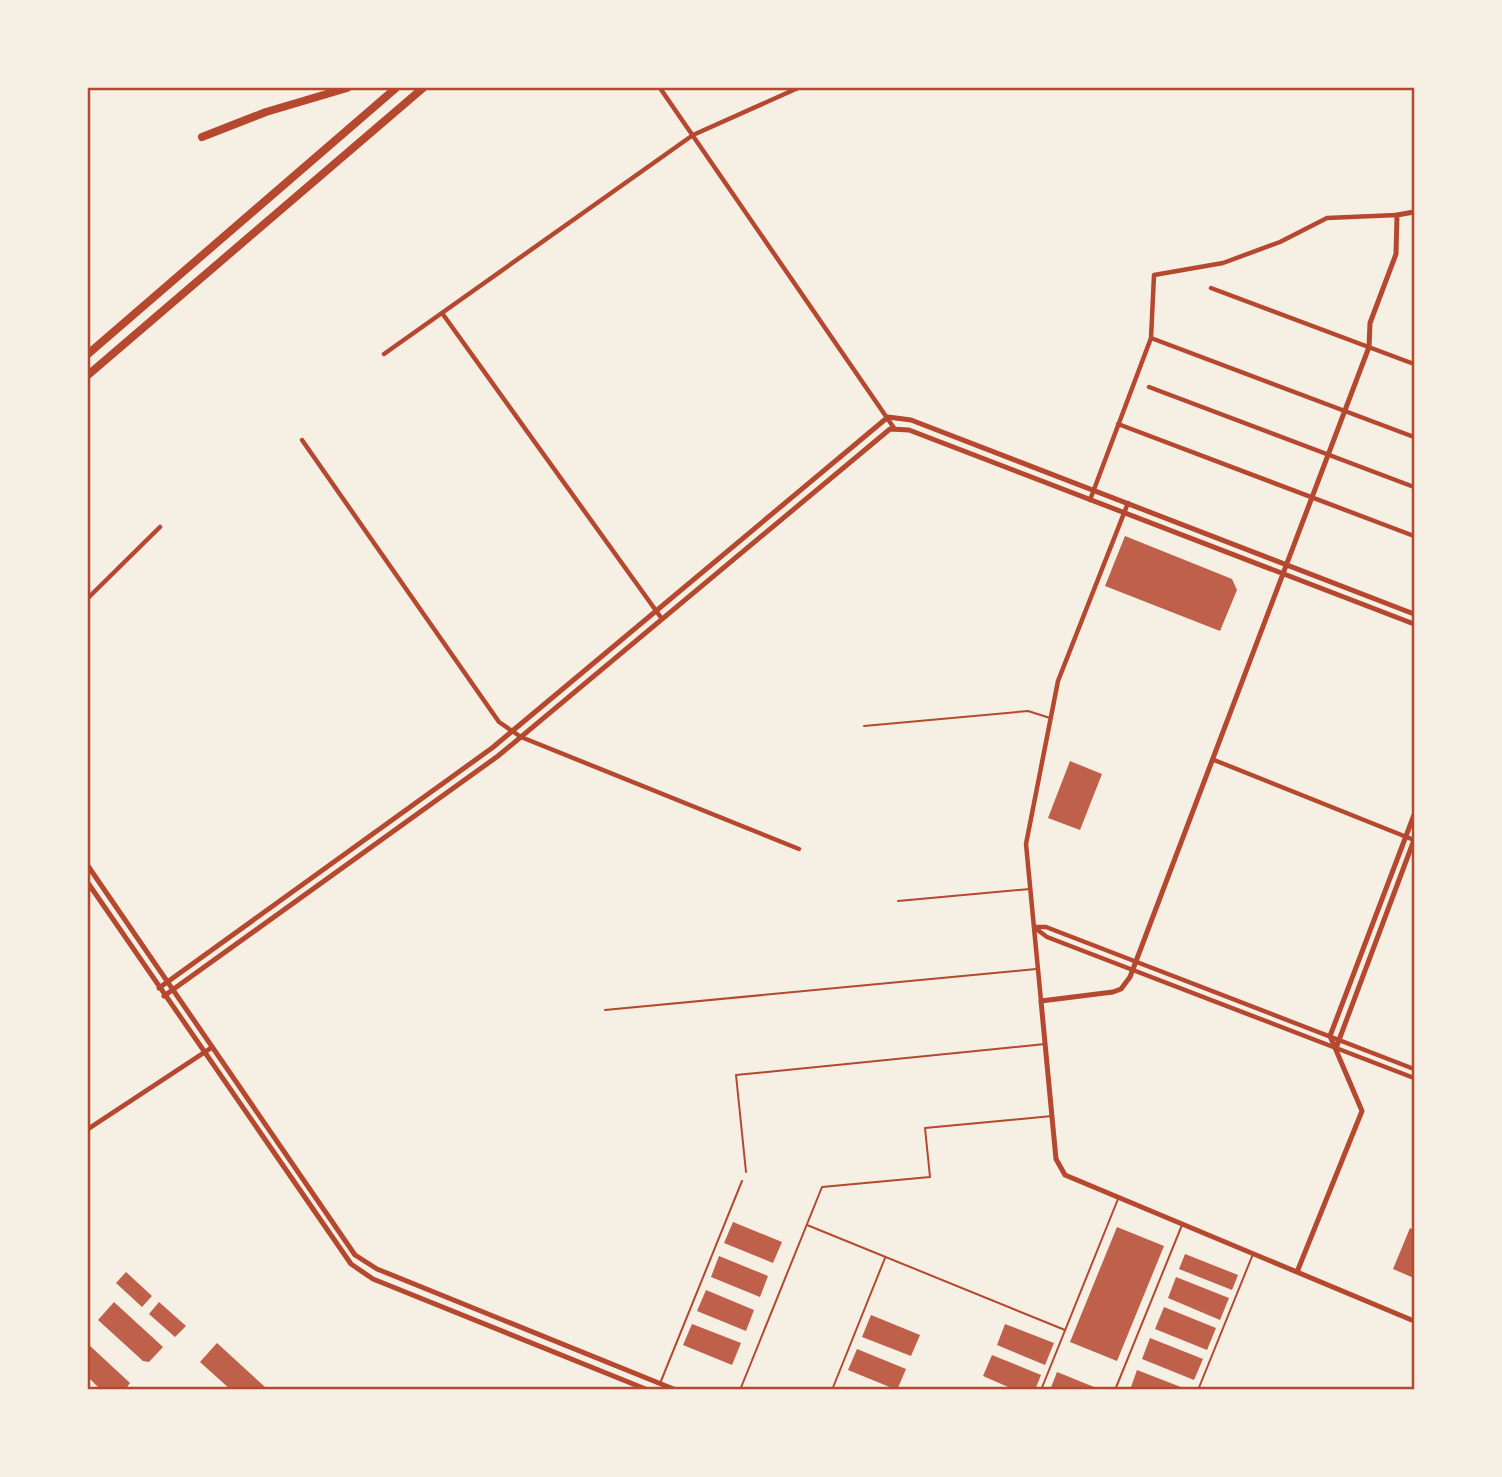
<svg xmlns="http://www.w3.org/2000/svg" width="1502" height="1477" viewBox="0 0 1502 1477" font-family="Manrope,sans-serif">
	<style>
		.building { fill: #bf614a }
		.lines { fill: none; stroke-linecap: round; stroke-linejoin: round }
		.service { stroke: #b5482f; stroke-width: 2 }
		.minor { stroke: #b5482f; stroke-width: 4.5 }
		.tertiary { stroke: #b5482f; stroke-width: 5 }
		.motorway { stroke: #b5482f; stroke-width: 8 }
		.neatline { fill: none; stroke: #b5482f; stroke-width: 2.5 }
	</style>
	<rect width="100%" height="100%" fill="#f6efe4"/>
	<path class="building" d="M1125 536 1232 579 1237 590 1220 631 1105 586Z
		M1070 761 1102 774 1080 830 1048 818Z
		M733 1222 782 1242 773 1263 724 1243Z
		M1117 1227 1164 1246 1117 1361 1070 1342Z
		M1410 1228 1414 1230V1278L1393 1269Z
		M1185 1254 1238 1275 1232 1290 1179 1269Z
		M719 1256 768 1276 760 1297 711 1277Z
		M126 1272 152 1296 142 1307 116 1283Z
		M1176 1277 1229 1298 1220 1320 1168 1298Z
		M706 1290 754 1310 746 1331 697 1311Z
		M114 1302 163 1347 149 1362 143 1361 98 1320Z
		M159 1302 186 1326 175 1337 149 1314Z
		M1164 1307 1216 1328 1207 1350 1155 1329Z
		M871 1315 920 1335 911 1356 862 1337Z
		M692 1324 741 1343 732 1365 683 1345Z
		M1005 1324 1054 1343 1045 1365 997 1345Z
		M1150 1338 1203 1359 1194 1380 1142 1359Z
		M217 1343 265 1387 262 1390H231L200 1362Z
		M88 1344 130 1383 125 1390H101L88 1377Z
		M857 1349 906 1369 897 1390 848 1370Z
		M992 1355 1041 1375 1035 1390H1015L983 1376Z
		M1137 1370 1186 1389V1390H1130Z
		M1057 1372 1099 1389V1390H1050Z"/>
	<g class="lines">
		<path class="service" d="M864 726 1028 711 1050 718
			M898 901 1030 889
			M605 1010 1036 969
			M746 1172 736 1075 1045 1044
			M807 1225 1065 1330
			M661 1381 742 1181
			M740 1390 822 1187 930 1177 925 1128 1052 1116
			M832 1390 885 1258
			M1041 1390 1118 1199
			M1115 1390 1182 1225
			M1198 1390 1253 1254"/>
		<path class="minor" d="M660 88 894 428
			M1211 288 1414 364
			M442 313 662 619
			M1151 338 1414 437
			M384 354 693 135 798 88
			M1149 387 1414 487
			M1118 424 1414 536
			M302 440 499 722 521 737 799 849
			M1090 500 1151 338 1154 275 1223 263 1280 242 1327 218 1397 215
			M88 598 160 527
			M1214 760 1414 840
			M1036 927H1046L1414 1069
			M1035 928 1047 937 1414 1078
			M1041 1001 1026 844 1058 681 1128 503
			M88 1129 211 1048"/>
		<path class="tertiary" d="M1414 212 1397 215 1396 254 1370 323 1369 347 1130 977 1121 989 1113 992 1041 1001 1056 1159 1065 1175 1414 1321
			M88 866 355 1255 377 1269 676 1390
			M88 883 351 1264 373 1279 648 1390
			M159 988 492 748 888 417 911 420 1414 614
			M164 996 498 756 890 429 909 430 1414 624
			M1336 1048 1414 840
			M1297 1272 1362 1111 1330 1036 1414 815"/>
		<path class="motorway" d="M202 137 266 112 347 88
			M88 354 396 88
			M88 375 423 88"/>
	</g>
	<rect width="1502" height="1477" fill="none" stroke="#f6efe4" stroke-width="178"/>
	<rect x="89" y="89" width="1324" height="1299" class="neatline"/>
</svg>
